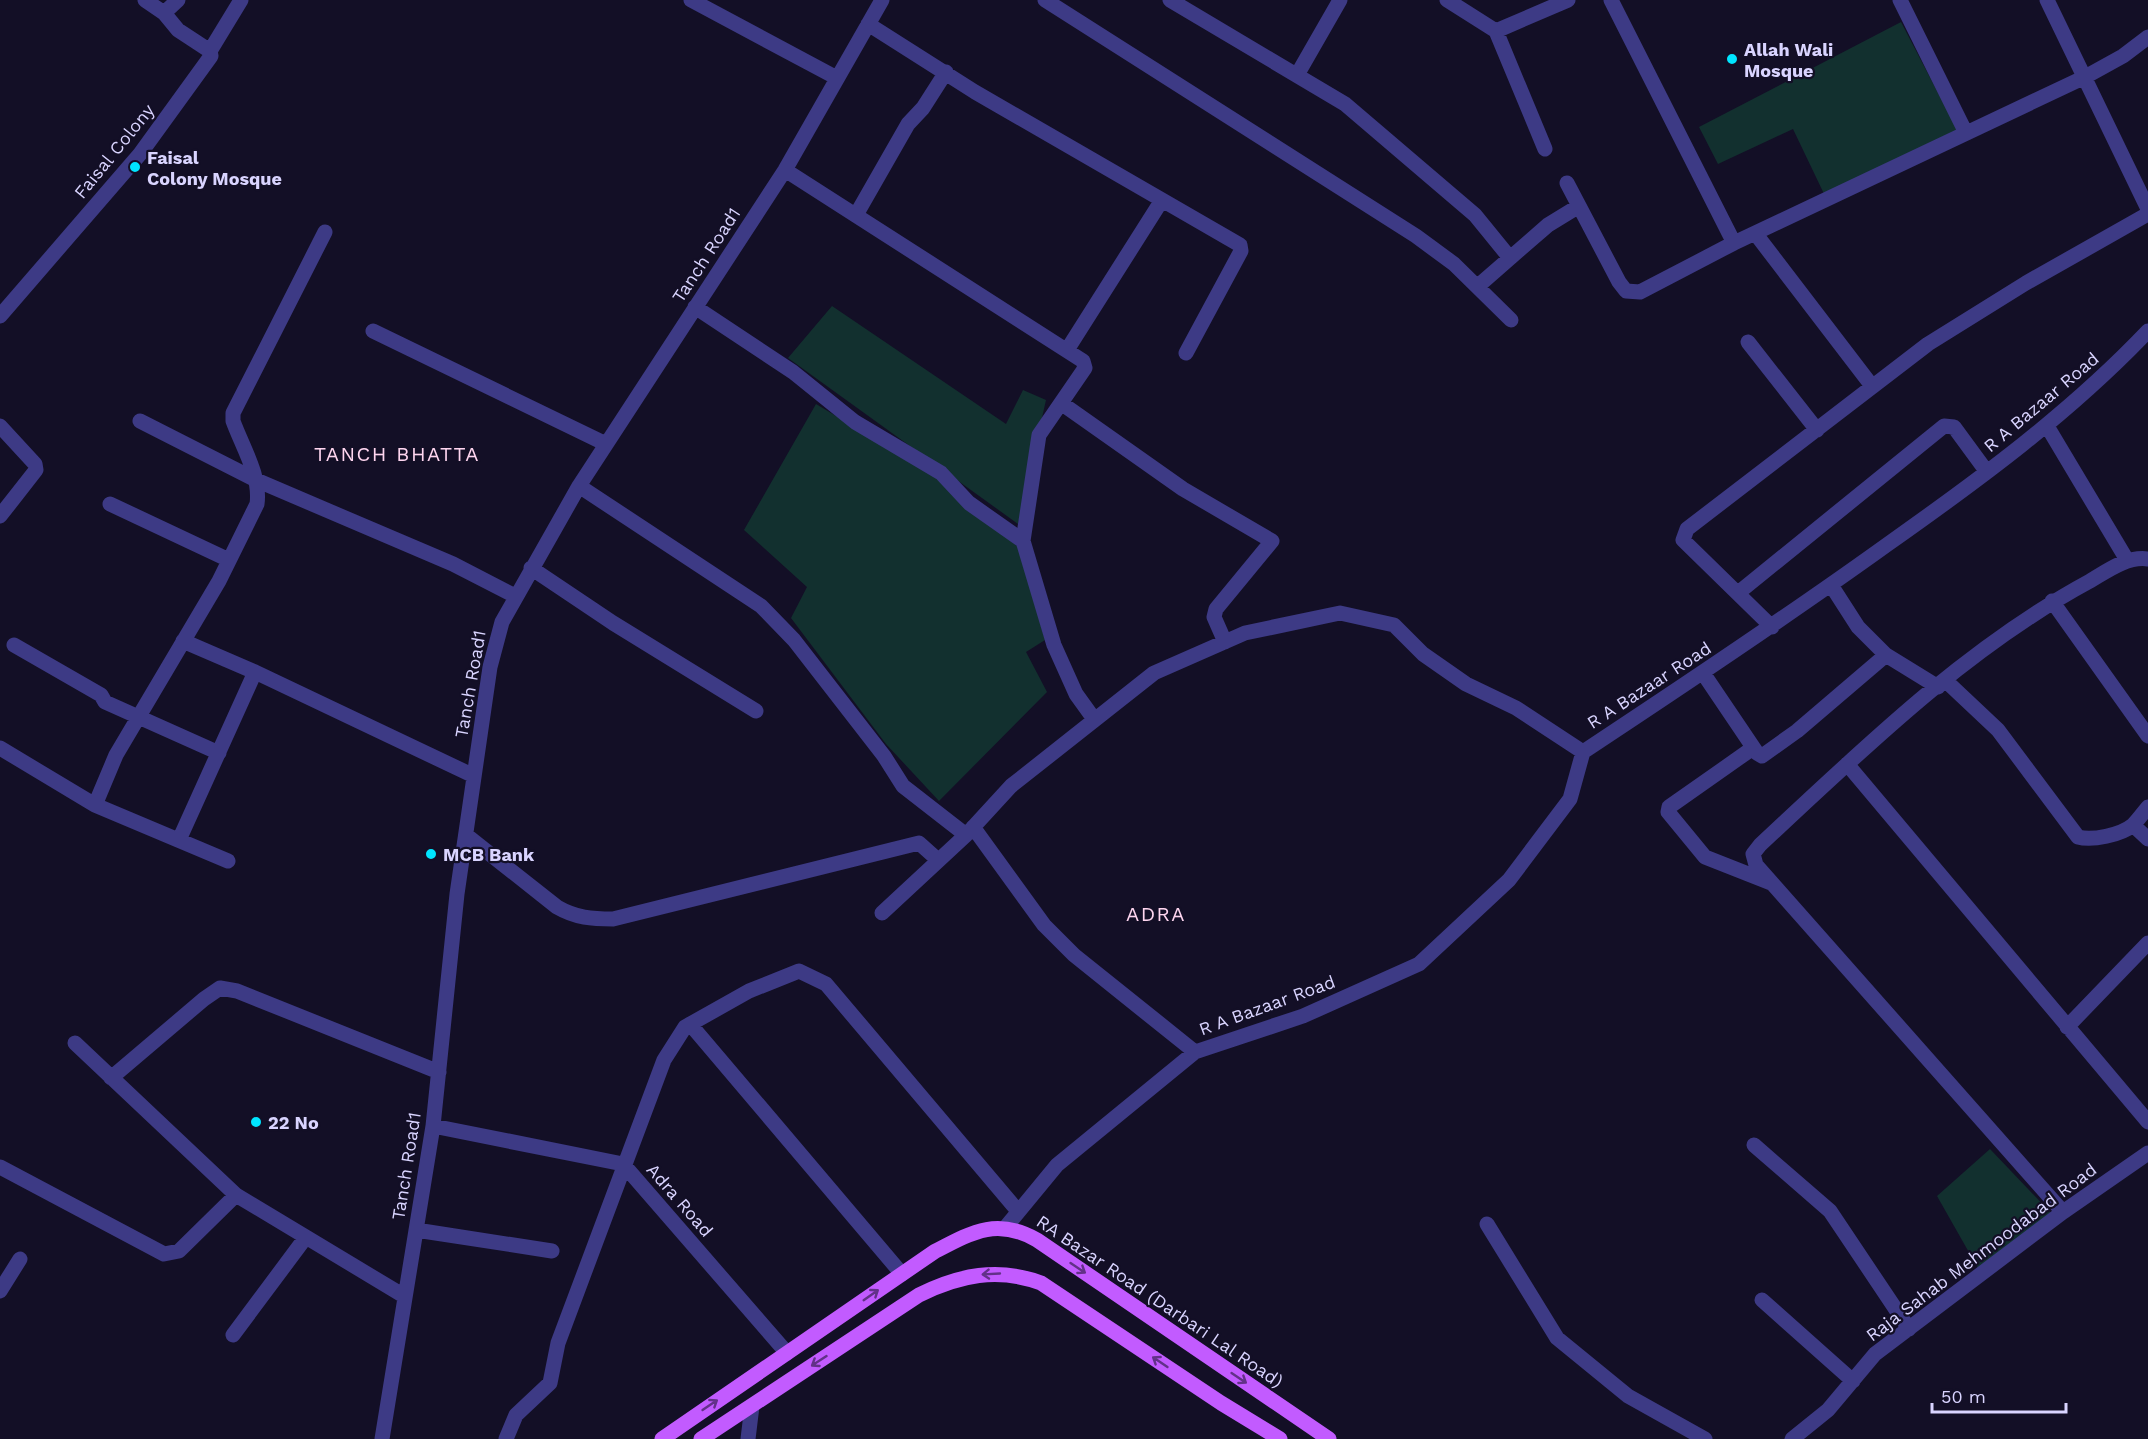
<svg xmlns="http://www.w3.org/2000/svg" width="2148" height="1439" viewBox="0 0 2148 1439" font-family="'Work Sans',sans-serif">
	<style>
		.green { fill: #12302f }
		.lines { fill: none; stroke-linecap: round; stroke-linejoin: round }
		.minor { stroke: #3d3a85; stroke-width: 15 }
		.major { stroke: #c25bff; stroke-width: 15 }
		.oneway { stroke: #623188 }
		.poi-dot { fill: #00e5ff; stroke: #130f26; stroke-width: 2 }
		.labels { text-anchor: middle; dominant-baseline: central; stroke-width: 4.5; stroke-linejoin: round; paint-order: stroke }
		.poi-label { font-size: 18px; font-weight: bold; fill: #d9d4ff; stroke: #130f26; text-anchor: start }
		.street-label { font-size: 18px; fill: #d9d4ff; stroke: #130f26 }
		.neighbourhood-label { font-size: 20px; letter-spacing: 1.5px; fill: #ffd6f0; stroke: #130f26 }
	</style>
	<rect width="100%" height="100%" fill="#130f26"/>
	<path class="green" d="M1901 22 1959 133 1826 198 1793 129 1718 164 1699 127Z
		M832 306 1006 424 1023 390 1046 400 1018 524 788 358Z
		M816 404 938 477 1019 548 1045 640 1026 652 1047 692 939 801 886 744 791 618 807 587 744 530Z
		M1990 1149 2052 1214 1979 1270 1937 1196Z"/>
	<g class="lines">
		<path class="minor" d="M145 0 164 13 178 30 210 51
			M691 0 837 78
			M1045 0 1416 236 1454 264 1511 320
			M1170 0 1345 104 1475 215 1510 258
			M1447 0 1496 31 1568 0
			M1611 0 1734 243
			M1900 0 1966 133
			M2047 0 2148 209
			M164 13 178 0
			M868 24 975 92 1240 245 1241 251 1186 353
			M1496 31 1545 149
			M1297 75 1340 0
			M785 170 1083 361 1085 368 1039 435 1023 541
			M1567 183 1619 282 1626 291 1640 292 1734 243 2085 77 2123 56 2148 37
			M856 215 908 124 923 108 946 72
			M1755 233 1872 386
			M1478 286 1548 225 1579 206
			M695 307 793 372 855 422 941 473 969 503 1023 541 1054 645 1076 694 1094 719
			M0 316 140 154 211 56 210 51 241 0
			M373 331 606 444
			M1748 342 1817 430
			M1067 350 1162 200
			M1061 403 1183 489 1272 541 1216 609 1214 617 1225 642
			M140 421 256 480 453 564 515 596
			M0 426 35 464 36 470 0 516
			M2047 426 2127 560
			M579 486 761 606 794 640 884 756 903 786 966 835
			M110 504 229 560
			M531 568 613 623 756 711
			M1831 585 1858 627 1886 655 1938 687
			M1738 593 1944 426 1954 427 1987 472
			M2052 601 2148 736
			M1772 627 1683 540 1687 529 1928 344 2026 283 2148 214
			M183 641 255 672 474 776
			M14 645 101 695 105 702 219 753
			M1703 673 1757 753 1762 756 1797 731 1886 655
			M1946 681 1998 730 2078 837C2092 841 2121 835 2133 825 2138 820 2143 813 2148 807
			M0 748 95 805 228 861
			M1753 748 1669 807 1668 812 1705 857 1771 883
			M1847 764 2148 1122
			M95 805 116 755 219 581 257 504C261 476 242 446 233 421V413L325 232
			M2133 825 2148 839
			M973 827 1044 925 1074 955 1195 1052
			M466 835 557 907C576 918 592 919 613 919L919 843 938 860
			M179 840 255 672
			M882 913 966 835 1011 786 1154 673 1245 633 1340 613 1394 625 1423 654 1466 684 1516 708 1583 752
			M690 1024 902 1274
			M2067 1027 2148 943
			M75 1043 236 1195 404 1296
			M111 1078 204 999 220 988 237 991 439 1072
			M433 1126 623 1164 787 1353
			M1754 1145 1830 1211 1909 1329
			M0 1167 164 1254 179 1251 236 1195
			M2063 1212 1756 865 1753 854 1760 845C1862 750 1966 648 2090 581 2107 571 2127 556 2148 559
			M1487 1224 1557 1338 1628 1396 1705 1439
			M1005 1228 1057 1165 1195 1052 1303 1016 1419 964 1509 880 1570 799 1583 752C1686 684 1788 616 1888 544 1980 479 2070 413 2148 331
			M416 1230 552 1251
			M0 1291 20 1259
			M1762 1300 1853 1381
			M233 1335 306 1237
			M382 1439 433 1126 457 894 490 667 502 622 579 486 785 170 882 0
			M506 1439 516 1415 550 1383 558 1343 664 1060 685 1027 749 991 799 971 826 984 1017 1210
			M748 1439 752 1406
			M1792 1439 1828 1410 1875 1354 2063 1212 2148 1153"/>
		<path class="major" d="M662 1439 934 1252C972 1232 997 1217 1037 1240L1329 1439
			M701 1439 919 1295C959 1275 998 1267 1041 1283L1221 1403 1280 1439"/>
	</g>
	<defs><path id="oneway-shaft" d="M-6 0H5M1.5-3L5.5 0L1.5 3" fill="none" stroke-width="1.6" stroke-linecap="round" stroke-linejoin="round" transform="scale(1.5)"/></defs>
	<g class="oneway">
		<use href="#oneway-shaft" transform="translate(1078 1268) rotate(34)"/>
		<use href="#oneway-shaft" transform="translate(991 1274) rotate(177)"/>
		<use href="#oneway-shaft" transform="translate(871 1295) rotate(-35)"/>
		<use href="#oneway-shaft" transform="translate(819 1361) rotate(147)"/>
		<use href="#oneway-shaft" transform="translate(1160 1362) rotate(-146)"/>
		<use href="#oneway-shaft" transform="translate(1239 1378) rotate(34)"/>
		<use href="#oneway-shaft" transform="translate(710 1405) rotate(-34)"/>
	</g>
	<g class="poi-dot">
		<circle cx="1732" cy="59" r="6"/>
		<circle cx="135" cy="167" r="6"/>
		<circle cx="431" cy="854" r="6"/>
		<circle cx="256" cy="1122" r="6"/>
	</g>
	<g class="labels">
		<g class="poi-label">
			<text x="1744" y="49">Allah Wali<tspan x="1744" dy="21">Mosque</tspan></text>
			<text x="147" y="157">Faisal<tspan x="147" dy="21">Colony Mosque</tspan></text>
			<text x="443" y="854">MCB Bank</text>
			<text x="268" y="1122">22 No</text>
		</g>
		<g class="street-label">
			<text transform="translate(114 151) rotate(-51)">Faisal Colony</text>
			<text transform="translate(706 255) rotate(-57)">Tanch Road1</text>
			<text transform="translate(2041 402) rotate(-40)">R A Bazaar Road</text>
			<text transform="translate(470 684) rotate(-80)">Tanch Road1</text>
			<text transform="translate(1649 685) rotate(-33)">R A Bazaar Road</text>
			<text transform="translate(1267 1005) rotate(-20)">R A Bazaar Road</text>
			<text transform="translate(406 1166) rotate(-81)">Tanch Road1</text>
			<text transform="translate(680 1200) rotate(49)">Adra Road</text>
			<text transform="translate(1981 1252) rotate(-37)">Raja Sahab Mehmoodabad Road</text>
			<text transform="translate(1160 1301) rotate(34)">RA Bazar Road (Darbari Lal Road)</text>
		</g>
		<g class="neighbourhood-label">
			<text x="397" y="454">TANCH BHATTA</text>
			<text x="1156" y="914">ADRA</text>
		</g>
	</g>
	<path d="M1932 1403v9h134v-9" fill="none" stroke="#d9d4ff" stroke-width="3"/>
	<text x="1941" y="1403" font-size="18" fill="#d9d4ff" stroke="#130f26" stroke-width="4.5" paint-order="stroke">50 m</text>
</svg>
